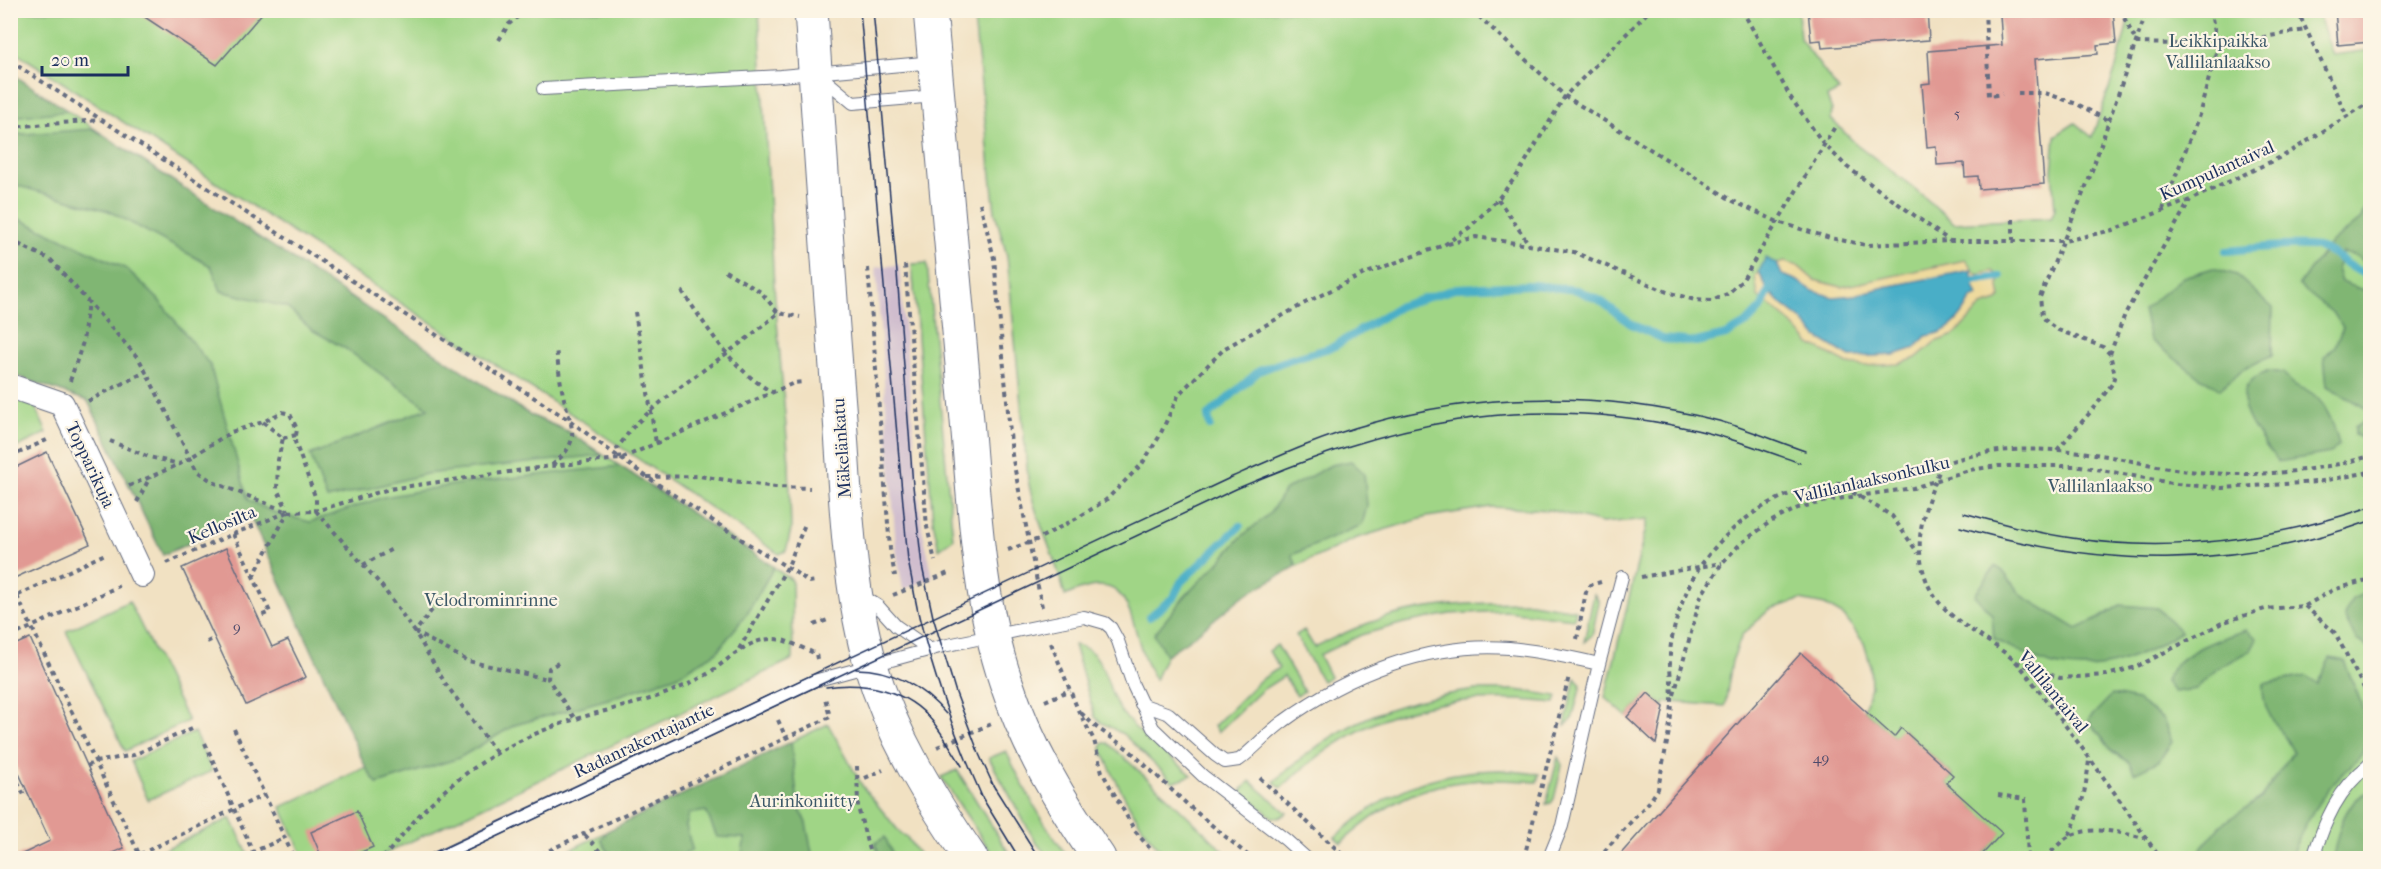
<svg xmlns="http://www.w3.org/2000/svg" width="2381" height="869" viewBox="0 0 2381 869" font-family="'IM FELL French Canon',serif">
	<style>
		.industrial { fill: #d0bdce }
		.green { fill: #a0d586; stroke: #5e8272; stroke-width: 1.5 }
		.forest { fill: #80b673; stroke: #4e7268; stroke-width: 1.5 }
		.sand { fill: #eeda9e; stroke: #84847e; stroke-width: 1.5 }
		.water { fill: #48aec7; stroke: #326e92; stroke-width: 1.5 }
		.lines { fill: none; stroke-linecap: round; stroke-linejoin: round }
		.stream { stroke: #48aec7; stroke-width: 8 }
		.building { fill: #e19993 }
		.service-casing { stroke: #666d81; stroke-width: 14 }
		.minor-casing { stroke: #666d81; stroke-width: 26 }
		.primary-casing { stroke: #666d81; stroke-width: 35 }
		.path { stroke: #666d81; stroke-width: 4; stroke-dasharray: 4.5 4.5; stroke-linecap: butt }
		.service { stroke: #fff; stroke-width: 12 }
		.minor { stroke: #fff; stroke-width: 24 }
		.primary { stroke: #fff; stroke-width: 33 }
		.tram { stroke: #1b2f5e; stroke-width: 1.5 }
		.labels { text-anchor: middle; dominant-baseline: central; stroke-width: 4.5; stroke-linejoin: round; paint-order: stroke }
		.number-label { font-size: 15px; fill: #4c4a6b }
		.park-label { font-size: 18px; fill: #3c5868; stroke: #fcf5e5 }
		.street-label { font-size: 18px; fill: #1b2f5e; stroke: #fcf5e5 }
	</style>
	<rect width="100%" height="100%" fill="#fcf5e5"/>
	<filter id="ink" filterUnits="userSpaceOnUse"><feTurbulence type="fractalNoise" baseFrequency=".0167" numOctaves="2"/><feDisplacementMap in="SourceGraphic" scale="12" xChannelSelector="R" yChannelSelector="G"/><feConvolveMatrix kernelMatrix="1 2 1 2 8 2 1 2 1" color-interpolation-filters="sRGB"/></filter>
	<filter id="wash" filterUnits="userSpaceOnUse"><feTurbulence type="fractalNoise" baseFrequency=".008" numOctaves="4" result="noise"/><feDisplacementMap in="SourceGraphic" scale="24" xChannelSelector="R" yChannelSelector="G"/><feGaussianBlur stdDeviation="1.35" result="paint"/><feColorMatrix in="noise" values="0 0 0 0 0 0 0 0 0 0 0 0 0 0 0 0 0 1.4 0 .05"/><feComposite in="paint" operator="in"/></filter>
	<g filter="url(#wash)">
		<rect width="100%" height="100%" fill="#f1e1c2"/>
		<path class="industrial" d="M899 265 922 528 933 577 903 590 896 548 876 267Z"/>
		<path class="green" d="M10 11H759L774 286 789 462 791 530 786 551 779 554 585 423 11 49Z
			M973 11H1798L1800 39 1839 91 1827 97 1832 110 1831 119 1855 143 1914 188 1954 223 2051 218 2055 209 2052 171 2055 136 2075 123 2092 137 2116 68 2131 11H2317L2333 55 2370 50V858H1979L2001 833 1946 783 1953 775 1902 729 1894 737 1864 710 1871 687 1870 663 1864 643 1844 616 1825 605 1800 600 1770 609 1742 635 1732 661 1725 706 1672 702H1665L1664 707 1657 701 1645 697 1627 717 1605 697 1648 519 1602 523 1550 510 1491 507 1427 517 1357 538 1297 566 1293 558 1283 563 1166 655 1155 680C1151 672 1146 664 1143 655 1128 608 1127 566 1065 596 1056 556 1035 520 1028 479L1007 256 995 212Z
			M11 73 272 247 530 415 567 431 792 580 793 659 376 858H304L281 807 366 767 250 516 163 555 88 401 11 374Z
			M927 263 953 539 939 549 933 521 912 264Z
			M10 391 39 400 36 409 47 433 11 450Z
			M1594 594 1599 602 1592 635 1584 642Z
			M129 601 188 721 125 751 66 631Z
			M1525 602 1576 610 1574 619 1506 611 1450 614 1404 623 1361 635 1319 655 1330 677 1322 681 1296 635 1304 630 1314 647C1332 639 1350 630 1369 623 1418 604 1473 603 1525 602Z
			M1074 645C1105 648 1105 684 1117 705 1131 730 1169 756 1192 775L1173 782 1123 734 1102 723 1095 717Z
			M1277 645 1304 691 1297 696 1284 676 1262 690 1218 732 1214 726 1259 681 1279 668 1269 651Z
			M1575 678 1581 685 1572 720 1565 725Z
			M1476 690H1516L1557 696 1555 703C1443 690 1364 709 1281 788L1274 782C1337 723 1391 701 1476 690Z
			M828 724 863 787 902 835 906 836 921 858H558L557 856Z
			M194 732 212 771 148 800 131 761Z
			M1103 743H1108L1170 799 1231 858H1169C1142 835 1115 781 1101 748Z
			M1006 751C1024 788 1043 825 1069 858H1049L1035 841 989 758Z
			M1558 757 1562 765 1554 799 1551 803 1546 804Z
			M957 770 1012 858H995L941 777Z
			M1500 770 1539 774 1537 782C1490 778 1439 778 1397 802 1376 813 1359 828 1341 843L1335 837C1388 791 1429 771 1500 770Z
			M1250 781 1287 813 1279 818 1272 817 1241 791Z
			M231 818 250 858H144L148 857Z"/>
		<path class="forest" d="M11 73 68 111 11 117Z
			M94 129 530 415 567 431 602 455 426 474 327 499 310 455 428 408 346 349 312 330 286 307 221 291 211 266 109 211 11 184V135Z
			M2370 193V267L2356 256 2342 253 2337 269 2341 282 2370 292V437L2364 439 2355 435V427L2367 419V409L2327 386 2324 357 2335 346 2343 327 2334 314 2298 285 2330 244 2361 219Z
			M11 215 127 269 158 299 210 365 248 500 273 512 310 522 384 497 465 483 620 466 774 567 748 612 717 652 677 676 608 699 515 725 459 758 377 784 366 768 250 516 163 555 88 401 11 374Z
			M2213 268 2236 275 2273 308 2272 355 2242 370 2220 389 2198 376 2150 340 2143 310 2183 277Z
			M2269 371 2284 373C2293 390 2300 384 2313 394 2327 405 2336 429 2339 445L2330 453 2278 462C2265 443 2227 403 2252 380 2256 376 2264 374 2269 371Z
			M1351 461 1364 473 1367 506 1362 525 1292 555 1297 566 1243 596 1190 639 1166 655 1154 634 1186 595 1221 560 1241 537 1270 513 1285 490 1331 465Z
			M1995 566 2003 571 2021 595 2077 629 2100 618 2120 605 2158 608 2181 632C2139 657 2105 676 2054 665 2034 660 2013 648 1994 639L1992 615 1975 595Z
			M2370 591V648L2356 640 2344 616 2352 599Z
			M2246 630 2257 638 2250 651 2217 669 2196 689 2174 692 2166 682C2171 654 2221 638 2246 630Z
			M2330 658 2344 661C2354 686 2369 714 2366 741 2364 759 2351 764 2340 776 2317 799 2302 829 2290 858H2201L2200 850 2221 825 2261 798 2293 752C2281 724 2262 719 2263 684L2307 676 2317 684Z
			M2112 695 2137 700 2163 719 2172 742 2159 761 2134 773 2129 762 2113 752 2088 720Z
			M791 742 798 805 806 823 813 858H741L745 838 717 837 706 811 689 814 686 826 692 849 680 858H616L610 855 601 840 607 831Z
			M2366 793 2370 794V858H2333C2337 835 2343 804 2366 793Z
			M885 837 894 858H880L875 843Z"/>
		<path class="sand" d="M1965 260 1977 275 1993 271 2000 277 1999 287 2001 297 1998 301 1982 306 1954 335 1935 342 1916 358 1899 364 1864 366 1848 364 1810 344 1788 320 1758 296 1755 276 1759 271 1767 289 1779 302 1801 319 1817 337 1850 357 1894 355 1915 348 1926 336C1949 333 1962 319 1971 299L1929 280 1885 287 1855 295 1833 298 1813 291 1796 280 1782 275 1777 264 1785 262 1798 266 1814 280 1842 287Z"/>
		<path class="water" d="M1766 258 1777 264 1782 275 1796 280 1813 291 1833 297 1855 295 1885 287 1972 270V281L1978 296 1971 299C1961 319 1949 333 1926 336L1915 348 1894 355 1850 357 1817 337 1801 319 1779 302 1767 289 1759 271Z"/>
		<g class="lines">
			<path class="stream" d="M2226 251C2250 249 2294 243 2317 247 2337 251 2352 272 2370 276
				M1962 286 1972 281 2000 277
				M1210 426 1208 416 1259 371 1288 360 1333 347 1400 306 1458 288 1533 285 1577 290 1601 301 1631 324 1663 339 1696 342 1726 335 1747 323 1762 307 1772 282
				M1149 617 1173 598 1181 582 1240 526"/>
		</g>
		<g id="blocks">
			<path class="building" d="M134 10H265L217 65Z
				M1808 10H1927L1929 40 1822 48 1821 40 1811 41Z
				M2054 10H2113L2116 43 2097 45 2098 54 2035 59 2044 184 1979 189 1978 176 1965 177 1964 163 1937 165 1936 146 1927 147 1922 84 1930 83 1928 51 2002 45 2000 15Z
				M2335 10H2370V42L2338 45Z
				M47 452 90 544 10 580V470Z
				M226 548 272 647 288 640 306 677 246 705 182 568Z
				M30 638 124 848 101 858H14L50 841 10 754V647Z
				M1801 653 1894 737 1901 728 1953 775 1946 783 2002 833 1979 858H1617Z
				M1648 693 1664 707 1656 744 1627 717Z
				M357 811 373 847 348 858H322L311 832Z"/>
		</g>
	</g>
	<g filter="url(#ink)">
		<use href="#blocks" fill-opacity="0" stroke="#666d81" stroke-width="1.5"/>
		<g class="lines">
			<g class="service-casing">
				<path id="service" d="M822 77 853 103 936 96
					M543 89 781 76 934 62
					M859 594 878 606 896 626 929 649
					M1141 704 1169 714 1215 755 1225 762 1239 760C1255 748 1268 732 1284 721 1348 674 1429 642 1509 648 1539 651 1569 657 1599 664
					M436 858 814 681 943 646 1084 617 1105 623 1111 628 1118 641 1133 685 1153 728 1203 776 1286 840 1306 858
					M1549 858 1562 826 1599 664 1622 577
					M2313 858C2325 820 2338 789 2370 764"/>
			</g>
			<g class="minor-casing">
				<path id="minor" d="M10 386 62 404 142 575"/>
			</g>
			<g class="primary-casing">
				<path id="primary" d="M811 10C820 146 829 282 840 418 846 501 848 586 871 666 892 736 930 798 971 858
					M930 10C942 143 954 276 966 409 974 498 977 597 1006 682 1027 746 1061 803 1099 858"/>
			</g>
			<path class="path" d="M1472 10 1565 96 1733 201 1778 222 1830 238 1866 245 1950 241H2064L2113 230 2190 200 2285 155 2370 102
				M1742 10 1791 98 1823 143 1847 167 1950 241
				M1985 10 1989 96 2002 94
				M2120 10 2137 43 2218 45 2199 115 2163 209
				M2210 10 2218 45 2305 30
				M2297 10 2347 116
				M499 40 509 24 526 10
				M10 61 572 422C628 466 687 504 747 543 768 556 789 567 809 582L816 581
				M2018 93H2045L2077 104 2109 121
				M10 127 100 120
				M1498 199 1529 244
				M980 203 994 258 1012 455 1042 607
				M2013 219V240
				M10 240 51 260 139 359 197 471 213 482 288 512 316 511 381 585 415 632 445 683 496 752
				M1448 244 1476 237 1574 252 1667 292 1695 300 1712 301 1727 294 1742 281 1836 125
				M905 265 927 527 935 561
				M868 268 890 549 895 576
				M725 271 761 292 778 313 800 317
				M682 291C707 327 732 370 772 392
				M635 312 656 443
				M2110 354 2125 314 2190 200
				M70 381 83 342 88 301
				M88 401 147 371
				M263 422 283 438 278 460 277 489 288 511
				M283 438 296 435
				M110 441 149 457 180 464 231 432 263 422 282 412 290 414 297 429 295 442 316 499V511L389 489 551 466 620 459 794 383 804 382
				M2057 450 2095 407 2112 384 2115 375 2110 354 2103 347 2058 330 2048 323 2042 316 2040 297 2089 179 2147 10
				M10 457 49 439
				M620 459 617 448C624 440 630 429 638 422 681 382 734 352 778 313
				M1942 464C1926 505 1910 539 1927 582 1941 619 1986 636 2014 660 2027 672 2037 689 2048 703 2087 753 2124 806 2160 858
				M552 465C583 441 571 427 563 395 560 380 558 364 556 349
				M647 477 699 476 775 487 810 488
				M1837 483 1892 516 1918 553
				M129 486 180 464
				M137 502 150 477
				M233 534 270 612 258 617
				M1008 550 1036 540 1079 517 1106 500 1142 464 1159 437 1179 394 1225 348 1305 303 1364 274 1444 245 1470 227 1498 199 1518 174 1565 96 1650 10
				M167 563 233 534 288 512
				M363 565 394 548
				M253 577 288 512
				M1641 577 1722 563
				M893 595 951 572
				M17 596 141 858
				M10 599 105 554
				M2305 606 2335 633 2364 688 2370 720
				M432 610 415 632 468 661 548 679
				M814 625 830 619
				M10 637 119 586
				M1577 639 1586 592 1590 585 1601 582
				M207 642 215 638
				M1051 643 1078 710 1094 740 1102 772 1135 831 1158 858
				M739 649 788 566 805 524
				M2016 662 2060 678 2107 675 2136 667 2224 622 2265 609 2305 606 2333 590 2370 579
				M558 663 549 668 548 679 575 719
				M1674 695 1701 596 1722 563 1740 544 1770 522 1798 508 1831 500 1913 488 1969 470 1998 466H2080L2177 484 2222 488 2317 482 2370 472
				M1045 701 1070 690
				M1081 713 1096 727 1128 749 1189 806 1251 858
				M778 720 786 738
				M234 729 294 858
				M205 743 253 852 284 838
				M937 747 991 724
				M10 766 24 795 28 793
				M87 766 96 762 134 755 192 728
				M857 766 858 807 871 858
				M865 778 883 770
				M1260 778 1346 858
				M1998 795 2025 799 2028 858
				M585 835 606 858
				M2069 835C2082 810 2086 788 2089 760
				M132 858 264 795
				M383 858C397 842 410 825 424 810 466 767 519 736 576 719 608 709 641 704 672 691 684 686 698 680 709 673 731 658 752 634 782 640 793 643 805 649 816 654L817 659
				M533 858 830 717 825 698
				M1524 858 1569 676
				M1598 858 1650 801 1658 789C1663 760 1671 730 1672 701 1672 682 1668 663 1671 644 1674 625 1681 604 1689 586 1708 545 1756 502 1800 491 1834 482 1868 481 1902 475 1927 470 1950 460 1975 455 2001 449 2028 449 2054 450 2095 451 2135 463 2175 469 2237 479 2310 474 2370 456
				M2045 858C2052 852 2061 840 2070 836 2093 825 2121 833 2145 838"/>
			<use href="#service" class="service"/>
			<use href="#minor" class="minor"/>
			<use href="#primary" class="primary"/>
			<path class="tram" d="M860 10 908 561C913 582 915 603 921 624 936 684 958 743 983 799
				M873 10 897 273 913 486 922 566 933 617 956 693 979 754 995 789
				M1964 513C2000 523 2036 533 2072 538 2173 554 2274 539 2370 507
				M1960 527C2102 568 2230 571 2370 521
				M856 669C892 669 923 687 946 714
				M826 687C865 681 908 690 933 722 944 736 953 751 962 766
				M991 782 1039 858
				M980 794 1019 858
				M423 858 1232 477C1277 457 1323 436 1372 423 1485 391 1605 392 1719 421 1748 429 1776 441 1805 451
				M452 858 1236 489C1390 423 1520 392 1687 428 1726 436 1763 450 1800 463"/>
		</g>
	</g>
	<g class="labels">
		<g class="number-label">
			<text x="1957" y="113">5</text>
			<text x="237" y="627">9</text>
			<text x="1821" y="758">49</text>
		</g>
		<g class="park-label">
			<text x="2218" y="41">Leikkipaikka<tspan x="2218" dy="21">Vallilanlaakso</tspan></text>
			<text x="2100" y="486">Vallilanlaakso</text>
			<text x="491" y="600">Velodrominrinne</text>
			<text x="803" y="801">Aurinkoniitty</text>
		</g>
		<g class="street-label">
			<text transform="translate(2217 171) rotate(-24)">Kumpulantaival</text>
			<text transform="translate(842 448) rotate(-94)">Mäkelänkatu</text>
			<text transform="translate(90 465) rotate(65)">Topparikuja</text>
			<text transform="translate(1872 480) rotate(-13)">Vallilanlaaksonkulku</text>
			<text transform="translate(222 525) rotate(-23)">Kellosilta</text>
			<text transform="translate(2053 692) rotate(51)">Vallilantaival</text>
			<text transform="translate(644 741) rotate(-25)">Radanrakentajantie</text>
		</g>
	</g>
	<rect width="2381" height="869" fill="none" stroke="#fcf5e5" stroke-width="36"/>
	<path d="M42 66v9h86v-9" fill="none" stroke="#1b2f5e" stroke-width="3"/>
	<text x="51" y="66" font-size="18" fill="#1b2f5e" stroke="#fcf5e5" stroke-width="4.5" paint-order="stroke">20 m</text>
</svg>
